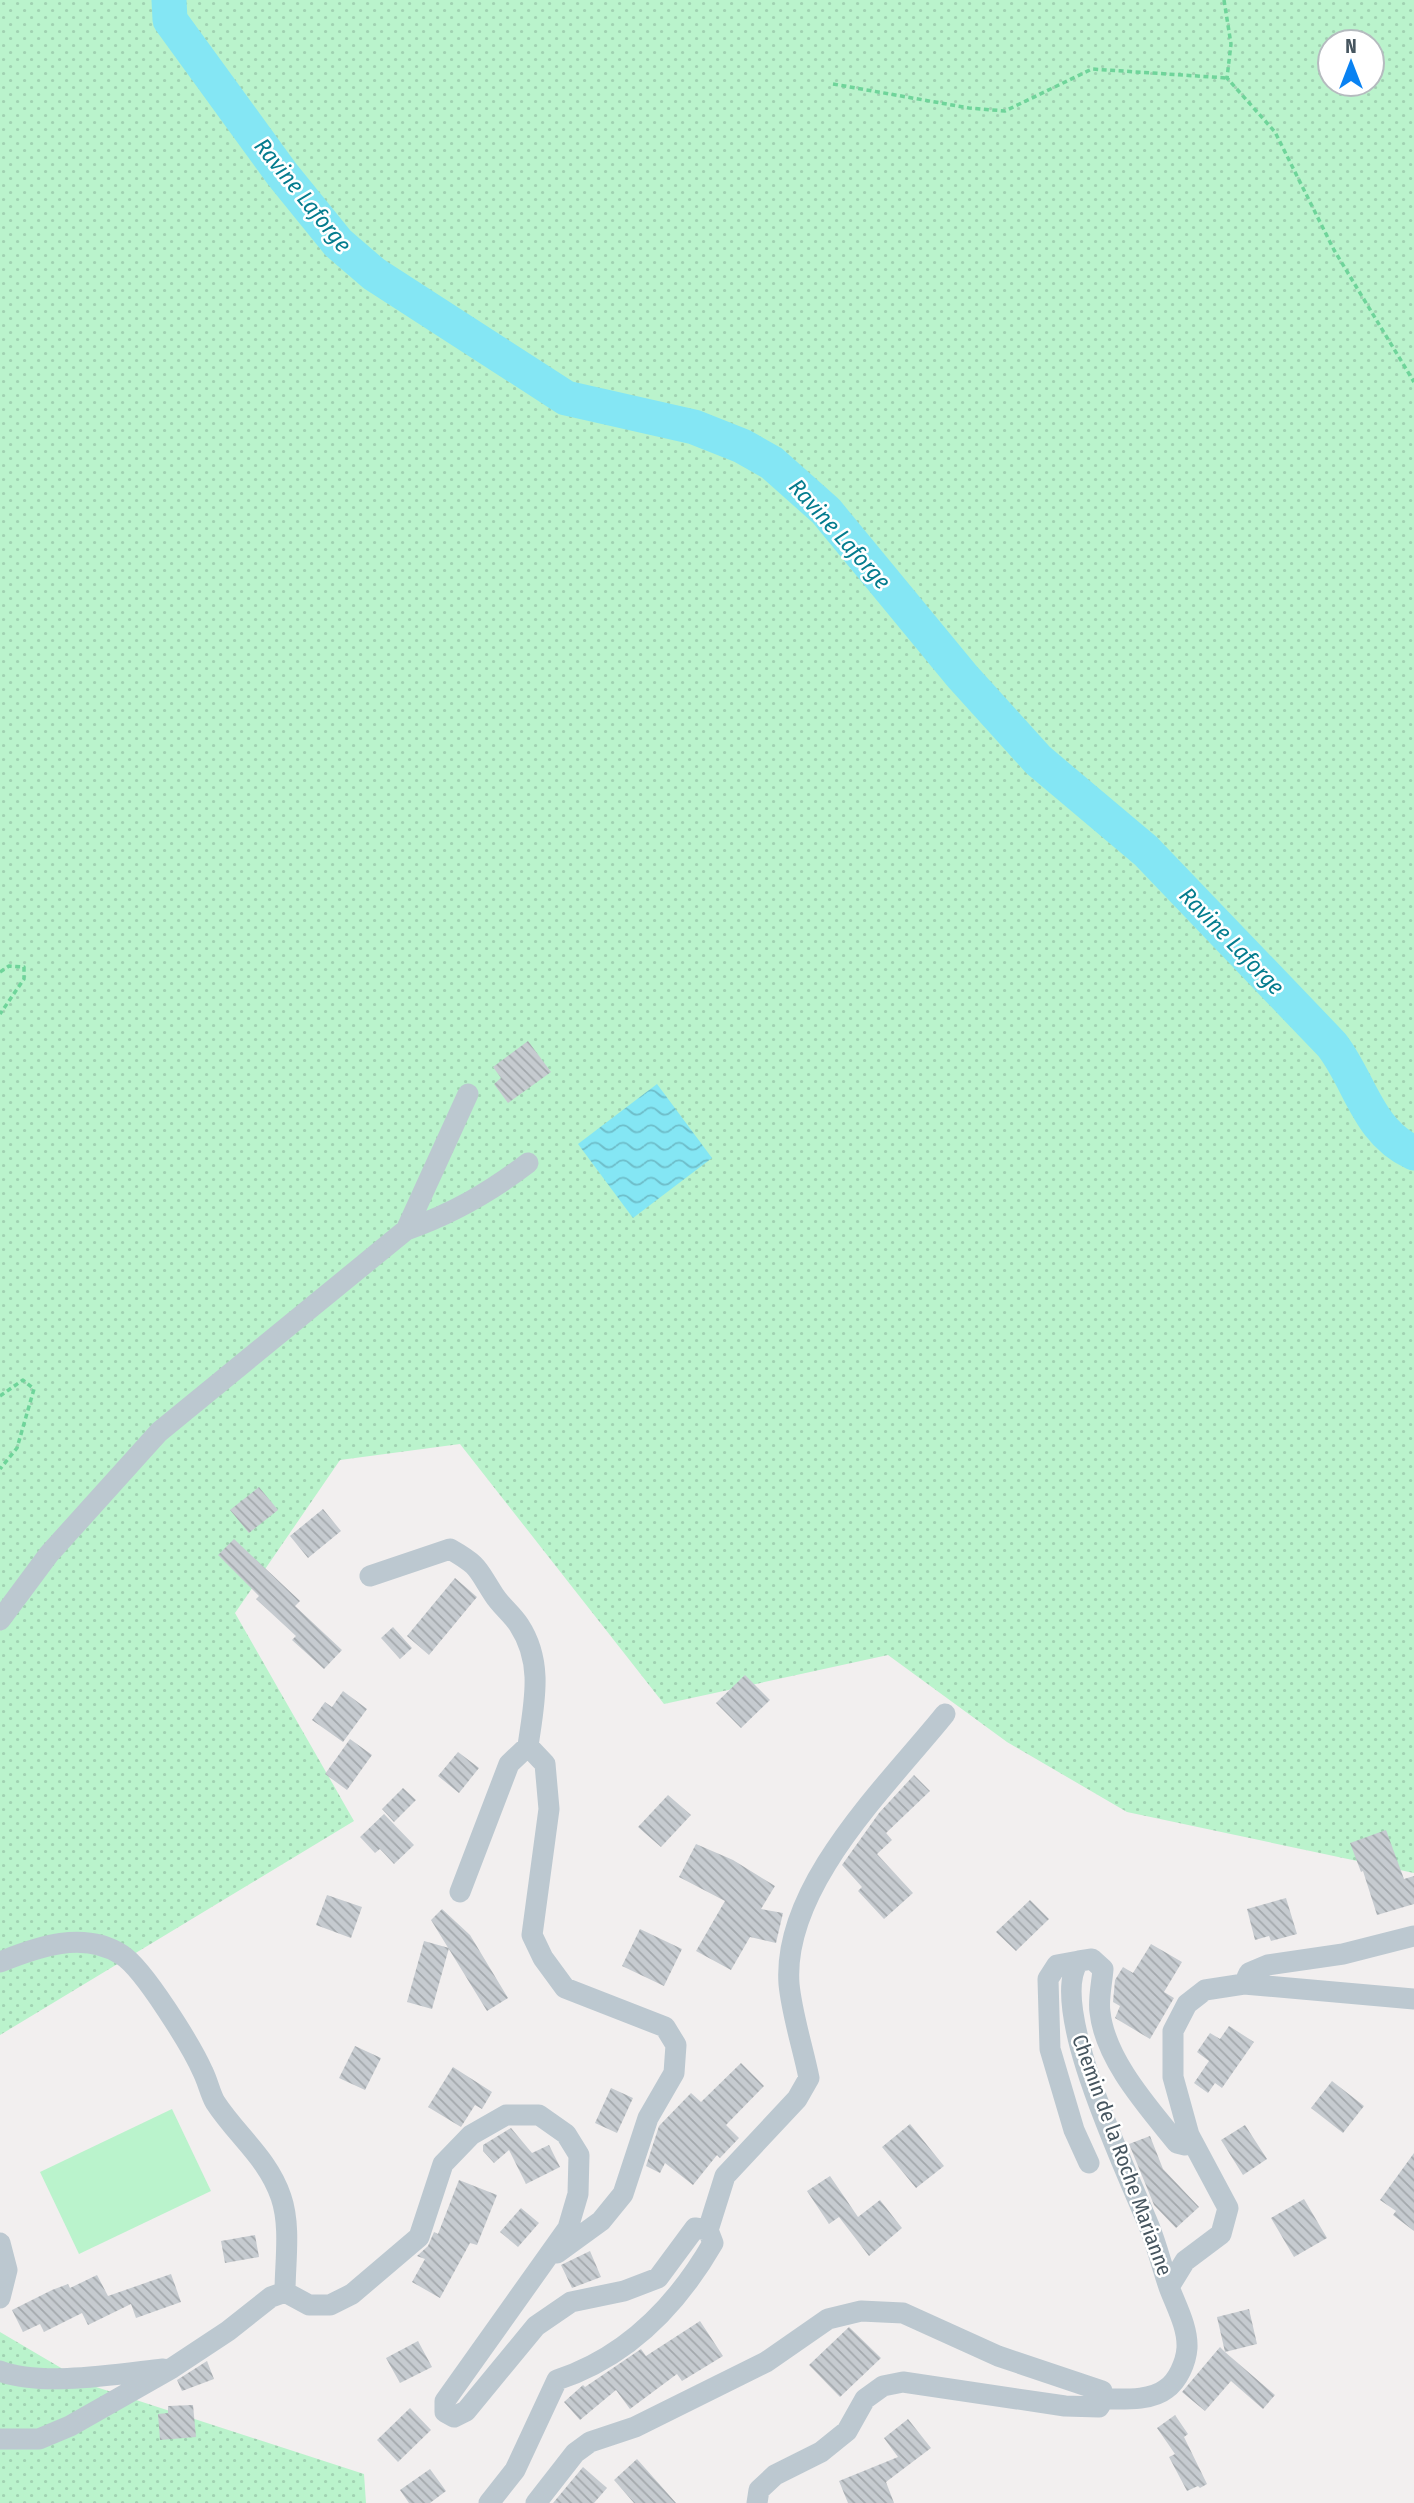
<svg xmlns="http://www.w3.org/2000/svg" width="1414" height="2503" viewBox="0 0 1414 2503" font-family="'Fira Sans Condensed',sans-serif">
	<style>
		.grass { fill: url(#grass-dots); fill-rule: evenodd }
		.park { fill: #baf3cc }
		.water { fill: url(#water-waves) }
		.lines { fill: none; stroke-linecap: round; stroke-linejoin: round }
		.river { stroke: #84e6f4; stroke-width: 35 }
		.building { fill: url(#building-back-hatch) }
		.path { stroke: #6fd49a; stroke-width: 3.5; stroke-dasharray: 5 3.5; stroke-linecap: butt }
		.minor { stroke: #bcc8d0; stroke-width: 21 }
		.labels { text-anchor: middle; dominant-baseline: central; stroke-width: 5; stroke-linejoin: round; paint-order: stroke }
		.street-label { font-size: 21px; fill: #46555f; stroke: #fff }
		.water-label { font-size: 23px; font-style: italic; fill: #047c8e; stroke: #fff }
	</style>
	<defs>
		<pattern id="grass-dots" width="8" height="8" patternUnits="userSpaceOnUse" patternTransform="scale(1.75)"><rect width="8" height="8" fill="#baf3cc"/><path d="M2 2h.1M6 6h.1" fill="none" stroke="#a1d2b2" stroke-width="1.8" stroke-linecap="round"/></pattern>
		<pattern id="water-waves" width="16" height="10" patternUnits="userSpaceOnUse" patternTransform="scale(1.75)"><rect width="16" height="10" fill="#84e6f4"/><path d="M0 5q4-4 8 0t8 0" fill="none" stroke="#6ebdc9"/></pattern>
		<pattern id="building-back-hatch" width="6" height="6" patternUnits="userSpaceOnUse" patternTransform="scale(1.75)"><rect width="6" height="6" fill="#c6cbd0"/><path d="M-1 5l2 2M0 0l6 6M5-1l2 2" fill="none" stroke="#a3a8ac"/></pattern>
	</defs>
	<rect width="100%" height="100%" fill="#f2efef"/>
	<path class="grass" d="M0 0H1414V1873L1127 1812 1007 1742 888 1655 664 1704 460 1444 340 1460 235 1613 354 1821 0 2035ZM1330 42H1372V84H1330Z
		M0 2332 90 2385 364 2474 366 2503H0Z"/>
	<path class="park" d="M172 2109 211 2191 79 2254 40 2172Z"/>
	<path class="water" d="M657 1084 712 1158 633 1218 578 1144Z"/>
	<g class="lines">
		<path class="river" d="M169 0 170 20 282 174 338 243 374 274 566 398 694 427 742 446 772 463 826 511 962 676 1038 760 1146 851 1332 1045C1361 1083 1367 1131 1414 1153"/>
	</g>
	<path class="building" d="M528 1041 551 1072 508 1103 494 1084 501 1078 493 1067Z
		M259 1487 278 1510 249 1533 230 1510Z
		M323 1509 341 1531 308 1558 290 1536Z
		M234 1539 300 1601 295 1606 342 1650 324 1669 292 1640 296 1636 256 1599 259 1596 218 1555Z
		M455 1578 477 1597 429 1655 407 1636Z
		M393 1627 412 1648 400 1659 381 1638Z
		M745 1675 770 1700 741 1728 716 1703Z
		M343 1691 367 1709 343 1742 312 1720 325 1702 332 1707Z
		M350 1739 372 1755 347 1790 325 1774Z
		M458 1752 479 1768 459 1793 438 1776Z
		M914 1775 930 1791 886 1833 892 1840 877 1854 913 1893 884 1919 858 1891 862 1887 842 1865 879 1813Z
		M403 1788 416 1800 394 1822 382 1809Z
		M668 1795 691 1815 661 1847 638 1827Z
		M384 1814 414 1845 394 1864 380 1849 375 1853 360 1837Z
		M1386 1830 1404 1879 1414 1876V1904L1377 1915 1363 1871 1361 1872 1350 1843Z
		M696 1844 733 1860 775 1886 761 1909 783 1913 776 1943 750 1937 731 1970 696 1951 725 1901 679 1877Z
		M327 1895 362 1907 351 1938 316 1925Z
		M1286 1898 1297 1934 1271 1941 1269 1936 1255 1940 1247 1909Z
		M1030 1900 1049 1919 1016 1951 996 1932Z
		M442 1909 470 1935 508 1998 487 2011 431 1920Z
		M640 1929 682 1949 664 1986 622 1966Z
		M424 1941 449 1948 432 2009 407 2002Z
		M1151 1944 1182 1962 1164 1992 1174 1998 1150 2039 1115 2018 1120 2006 1113 2002 1115 1980 1123 1967 1133 1973Z
		M1229 2026 1254 2042 1222 2088 1215 2083 1208 2093 1194 2083 1209 2061 1197 2052 1210 2033 1220 2039Z
		M355 2046 381 2058 365 2090 339 2078Z
		M741 2063 764 2086 726 2125 739 2138 720 2158 717 2155 693 2185 665 2163 660 2173 646 2166 659 2126 691 2093 701 2102Z
		M453 2067 492 2092 482 2109 475 2105 461 2127 428 2107Z
		M1332 2081 1364 2106 1343 2133 1311 2108Z
		M611 2088 633 2098 617 2133 595 2123Z
		M910 2124 944 2166 916 2188 882 2147Z
		M1245 2125 1267 2159 1243 2175 1221 2140Z
		M511 2128 532 2153 549 2145 560 2167 526 2184 509 2150 494 2163 483 2151V2145Z
		M1150 2136 1163 2169 1199 2207 1176 2228 1154 2205 1129 2144Z
		M1414 2153V2231L1393 2215 1396 2211 1380 2200Z
		M830 2176 858 2217 880 2200 902 2228 869 2256 839 2217 829 2224 807 2191Z
		M459 2180 497 2195 477 2245 470 2243 440 2298 412 2282 425 2259 417 2256 428 2246 434 2232 438 2234Z
		M1304 2199 1327 2238 1294 2257 1271 2218Z
		M521 2208 539 2223 518 2247 500 2232Z
		M255 2235 259 2257 225 2263 221 2241Z
		M590 2251 601 2277 572 2288 561 2265Z
		M171 2274 181 2302 136 2318 131 2304 88 2325 82 2313 44 2332 40 2324 23 2332 12 2310 52 2290 68 2284 70 2288 97 2275 108 2296Z
		M1249 2309 1257 2344 1225 2352 1275 2395 1263 2409 1231 2381 1205 2411 1182 2392 1220 2347 1225 2352 1217 2317Z
		M700 2321 723 2356 682 2381 677 2374 630 2409 616 2390 580 2420 564 2402 583 2385 585 2387 641 2349 646 2356Z
		M849 2327 881 2358 840 2397 809 2365Z
		M418 2341 432 2367 400 2383 386 2358Z
		M207 2361 214 2379 182 2391 177 2380Z
		M193 2405 196 2437 160 2440 158 2414 168 2413V2406Z
		M410 2408 431 2430 398 2462 377 2440Z
		M1175 2415 1188 2434 1184 2437 1207 2484 1200 2488 1198 2486 1187 2491 1169 2457 1175 2454 1157 2428Z
		M908 2419 931 2448 886 2482 894 2503H848L839 2481 898 2457 884 2438Z
		M637 2459 676 2503H634L614 2480Z
		M583 2467 607 2488 594 2503H553Z
		M430 2469 446 2491 430 2503H409L400 2490Z"/>
	<g class="lines">
		<path class="path" d="M1224 0 1231 44 1227 78 1275 132 1334 250 1414 382
			M833 84 969 108 1005 111 1092 69 1227 78
			M0 972 9 966 24 967V979L0 1014
			M0 1396 23 1380 34 1389 17 1448 0 1469"/>
		<path class="minor" d="M406 1230 468 1094
			M370 1576 450 1549C480 1566 477 1569 494 1595 501 1606 512 1614 519 1625 544 1663 534 1703 528 1746
			M0 1620 49 1554 159 1432 406 1230C452 1214 489 1193 528 1163
			M460 1892 509 1764 528 1746 545 1764 549 1809 532 1935 543 1958 565 1988 665 2027 676 2045 674 2073 648 2118 623 2194 601 2221 557 2253
			M1079 1961 1057 1965 1048 1979 1050 2049 1074 2130 1089 2163
			M0 1962C37 1947 84 1930 122 1955 144 1969 192 2047 203 2072 208 2082 210 2093 215 2102 237 2136 268 2158 281 2197 291 2226 285 2263 285 2292
			M1244 1984 1249 1973 1268 1965 1343 1954 1414 1936
			M708 2230 725 2176 797 2099 809 2078C803 2048 792 2015 789 1984 782 1886 887 1786 945 1714
			M0 2243 7 2270 0 2298
			M1169 2287 1185 2261 1221 2234 1228 2208 1189 2135
			M0 2371C42 2387 118 2374 163 2369
			M1104 2399C1123 2399 1151 2401 1166 2389 1178 2381 1186 2362 1187 2348 1188 2327 1176 2306 1169 2287 1162 2267 1157 2246 1149 2226 1129 2176 1046 2005 1079 1961L1092 1959 1103 1969C1102 1983 1098 1999 1100 2012 1105 2060 1149 2108 1177 2143L1185 2145 1189 2135 1173 2077V2031L1187 2004 1205 1990 1244 1984 1414 1999
			M0 2439H39L70 2426 172 2368 228 2331 271 2297 285 2292 309 2305H330L352 2294 419 2237 443 2164 471 2135 506 2115H539L566 2134 579 2155 578 2194 568 2228 445 2401V2412L454 2417 466 2411 536 2326 571 2302 624 2291 658 2278 695 2228 708 2230 713 2243C676 2307 627 2357 557 2380L515 2470 489 2503
			M536 2503 575 2453 590 2442 635 2427 766 2362 828 2319 861 2311 903 2313 998 2356 1102 2391 1104 2399
			M757 2503 759 2490 775 2475 821 2452 847 2431 865 2399 883 2386 903 2382 1065 2406 1099 2407 1104 2399"/>
	</g>
	<g class="labels">
		<g class="street-label">
			<text transform="translate(1122 2155) rotate(70)">Chemin de la Roche Marianne</text>
		</g>
		<g class="water-label">
			<text transform="translate(303 195) rotate(51)">Ravine Laforge</text>
			<text transform="translate(840 534) rotate(48)">Ravine Laforge</text>
			<text transform="translate(1232 941) rotate(46)">Ravine Laforge</text>
		</g>
	</g>
	<g transform="translate(1351 63)"><circle r="33" fill="#ffffff" stroke="#b5bbbf" stroke-width="2"/>
	<path d="M0-5L12 26L0 18L-12 26Z" fill="#0982f2"/>
	<text y="-10" font-size="19" font-weight="bold" text-anchor="middle" fill="#46555f">N</text>
	</g>
</svg>
